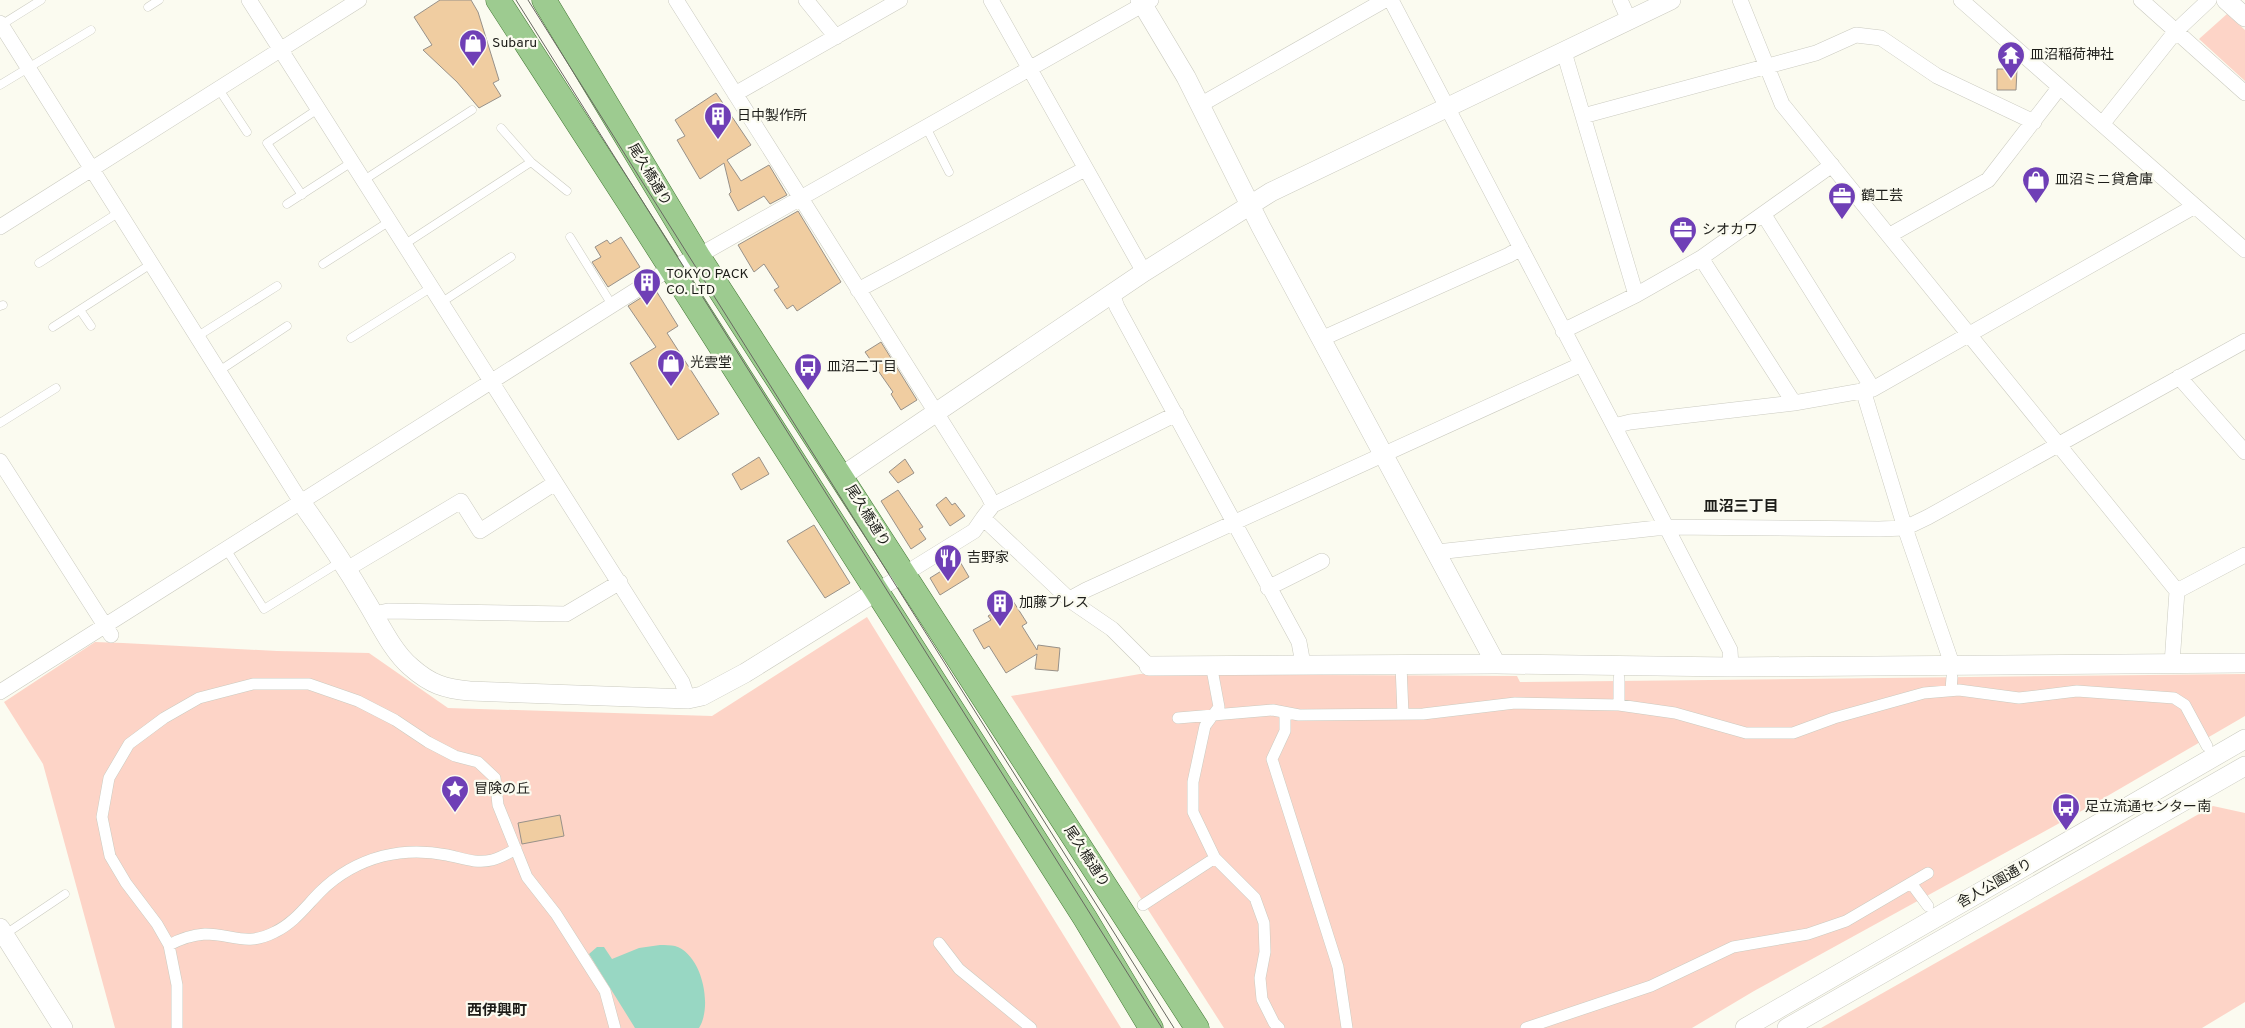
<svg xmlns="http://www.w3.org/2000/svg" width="2245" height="1028" viewBox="0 0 2245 1028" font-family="Overpass,'Noto Sans JP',sans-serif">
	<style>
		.green { fill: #fdd4c7 }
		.water { fill: #98d7c3 }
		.building { fill: #f0cda1; stroke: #989189 }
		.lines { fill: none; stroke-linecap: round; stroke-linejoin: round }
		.service-casing { stroke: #cbcbc0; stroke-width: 9 }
		.pedestrian-casing { stroke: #cbcbc0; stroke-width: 12 }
		.minor-casing { stroke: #cbcbc0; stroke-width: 16 }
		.tertiary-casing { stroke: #cbcbc0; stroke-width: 20 }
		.primary-casing { stroke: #457836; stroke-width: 25 }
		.service { stroke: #fff; stroke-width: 8 }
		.pedestrian { stroke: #fff; stroke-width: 11 }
		.minor { stroke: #fff; stroke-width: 15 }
		.tertiary { stroke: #fff; stroke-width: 19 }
		.primary { stroke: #9dcb90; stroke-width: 24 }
		.tram { stroke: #686861; stroke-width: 1 }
		.labels { text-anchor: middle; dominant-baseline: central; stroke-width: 4.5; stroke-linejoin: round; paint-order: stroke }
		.poi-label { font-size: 14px; fill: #1d1d19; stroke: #fbfbf0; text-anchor: start }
		.street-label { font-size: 14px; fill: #1d1d19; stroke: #fbfbf0 }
		.neighbourhood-label { font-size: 15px; font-weight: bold; fill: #1d1d19; stroke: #fbfbf0 }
	</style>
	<rect width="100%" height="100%" fill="#fbfbf0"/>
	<path class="green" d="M2227 14 2245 30V81L2199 39Z
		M867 617 1121 1028H115L43 764 4 702 95 642 123 643 277 651 369 653 448 708 712 716Z
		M1140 674 1517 676 1520 682 2245 674V716L2085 809 1754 991 1692 1028H1224L1011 696Z
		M2213 806 2245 813V1002L2202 1028H1821Z"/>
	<path class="water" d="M660 945C665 945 671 945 675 946 702 954 713 1006 699 1028H635L589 954 597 947H604L612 959 639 948Z"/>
	<path class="building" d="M440 0H471L478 12 499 80 493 83 501 96 479 108 457 82 423 50 432 45 414 17Z
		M1997 69H2017L2016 90H1997Z
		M716 93 751 145 727 160 741 181 769 165 787 195 770 204 764 196 738 211 729 194 731 192 724 163 700 179 677 140 685 136 675 120Z
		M798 211 841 282 797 311 793 305 787 309 774 290 779 287 764 264 754 272 738 245Z
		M621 237 640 267 608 287 592 262 601 257 595 247 607 240 610 244Z
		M655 289 678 326 667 333 719 414 678 440 630 363 656 347 628 306Z
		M881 342 917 400 901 410 891 394 893 392 865 352Z
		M759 457 769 474 741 490 732 474Z
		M905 459 914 473 898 483 889 472Z
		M898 490 923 527 919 529 926 539 911 549 881 501Z
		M946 497 952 505 955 503 965 516 950 526 936 505Z
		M814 525 850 583 825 598 787 541Z
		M959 560 969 577 940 595 930 578Z
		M1013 601 1027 623 1022 626 1037 650 1038 645 1060 648 1058 671 1035 669 1037 654 1006 673 989 646 984 649 973 630 991 620 988 616Z
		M560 815 564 836 522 844 518 823Z"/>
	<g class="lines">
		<g class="service-casing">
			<path id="service" d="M148 7 159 0
				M1 25 41 0
				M0 85 91 30
				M218 88 247 132
				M501 128 531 162 567 191
				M927 129 949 172
				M364 180 472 110
				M302 195 267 143 318 109
				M287 204 352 162
				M570 237 612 305
				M405 244 531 162
				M39 263 118 213
				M323 264 390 221
				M442 302 511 257
				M0 306 3 305
				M80 310 91 326
				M53 327 151 264
				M198 336 277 286
				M351 338 432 287
				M219 371 287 326
				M0 423 56 388
				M226 549 264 609 340 562
				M4 935 65 894"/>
		</g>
		<g class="pedestrian-casing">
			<path id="pedestrian" d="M1211 664 1219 707 1205 726 1193 782V812L1215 858 1255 898 1264 923 1265 952 1260 978 1262 999 1274 1023 1279 1028
				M1401 665 1403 714
				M1619 678V705
				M1951 690 1952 677
				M1285 713V731L1272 759 1338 967 1347 1028
				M1178 718 1273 710 1299 715 1423 714 1515 703 1619 705 1675 713 1746 733H1793L1834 718 1924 693 1959 690 2019 698 2077 691 2174 698 2185 705 2207 746
				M1911 883 1928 906
				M1143 905 1215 858
				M939 943 959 969 1031 1028
				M169 945C180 939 192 935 205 934 233 934 246 947 275 932 294 923 306 906 320 892 337 875 360 862 383 856 403 851 427 851 447 855 462 858 476 864 492 860 500 858 509 853 516 849
				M177 1028V985L169 945 157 924 126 883 110 856 102 817 109 778 129 744 164 718 199 698 253 684H309L358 701 395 720 428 742 455 756 478 762 495 778 498 805 527 877 556 914 605 991 615 1028
				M1526 1028 1651 986 1733 947 1808 934 1846 921 1928 873"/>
		</g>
		<g class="minor-casing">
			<path id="minor" d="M249 0 682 682 688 699
				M676 0 988 495 993 505 983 518
				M806 0 836 37
				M991 0 1144 272
				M1391 0 1614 426 1630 422 1794 403 1873 389 2195 206
				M1620 0 1629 20
				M1740 0 1782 104 2177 591 2172 664
				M1961 0 2245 250
				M2141 0 2245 93
				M0 23 301 502
				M1564 52 1636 295
				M735 94 900 0
				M1200 105 1385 0
				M1583 116 1816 53 1856 35 1881 38 1937 76 2034 122
				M2103 123 2176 31 2209 0
				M1764 215 1873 389
				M0 227 359 0
				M1890 235 1988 180 2059 88
				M1701 258 1794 403
				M858 290 1085 169
				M1112 294 1117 307 1299 642 1303 664
				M1563 331 1636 295 1701 258 1832 165
				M1321 339 1509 255 1521 248
				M2179 377 2245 452
				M1863 390 1905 528 1952 664
				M1614 426 1730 650 1731 667
				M0 461 111 635
				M993 505 1176 414
				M1437 552 1666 527 1879 529 1905 528 1928 517 2245 341
				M347 569 461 501 480 531 555 483
				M1268 588 1322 561
				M877 591 974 531 983 518 1071 601 1112 629 1149 666
				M2177 591 2245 555
				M1071 601 1075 596 1086 590 1580 365
				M374 614 388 611 566 614 620 582
				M0 692 671 268 698 256 1151 0"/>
		</g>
		<g class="tertiary-casing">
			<path id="tertiary" d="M1140 0 1186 77 1261 227 1496 664
				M2226 0 2245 17
				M842 476 1144 272 1271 192 1671 0
				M301 502C324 534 346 567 366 601 379 622 392 651 411 667 430 684 445 689 470 691L688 699 702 696 745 673 877 591
				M1149 666 1496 664 1731 667 2245 663
				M0 928 63 1028
				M1745 1028 2245 739
				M1787 1028 2245 766"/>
		</g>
		<g class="primary-casing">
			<path id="primary" d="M498 0 628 201 1085 918 1151 1028
				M544 0 698 256 1197 1028"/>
		</g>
		<use href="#service" class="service"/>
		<use href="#pedestrian" class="pedestrian"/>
		<use href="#minor" class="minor"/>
		<use href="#tertiary" class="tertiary"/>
		<use href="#primary" class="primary"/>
		<path class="tram" d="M516 0 1162 1028
			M528 0 1174 1028"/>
	</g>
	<defs>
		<g id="shop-pin" transform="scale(1.4375)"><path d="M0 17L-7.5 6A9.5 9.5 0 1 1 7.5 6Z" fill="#6f3fb6" stroke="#fbfbf0"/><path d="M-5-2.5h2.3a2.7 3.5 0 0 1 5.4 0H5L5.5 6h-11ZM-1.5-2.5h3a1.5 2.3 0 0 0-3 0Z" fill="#fff"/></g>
		<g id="temple-pin" transform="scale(1.4375)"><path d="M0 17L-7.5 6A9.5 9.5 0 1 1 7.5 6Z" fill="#6f3fb6" stroke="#fbfbf0"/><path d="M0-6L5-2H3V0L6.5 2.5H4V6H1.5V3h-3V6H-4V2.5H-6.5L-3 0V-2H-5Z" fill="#fff"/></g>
		<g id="building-pin" transform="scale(1.4375)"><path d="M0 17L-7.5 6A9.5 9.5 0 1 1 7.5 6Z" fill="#6f3fb6" stroke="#fbfbf0"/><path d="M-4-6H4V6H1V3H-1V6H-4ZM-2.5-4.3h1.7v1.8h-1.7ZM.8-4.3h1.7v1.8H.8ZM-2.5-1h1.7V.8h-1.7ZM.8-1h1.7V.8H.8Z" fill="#fff"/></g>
		<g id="office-pin" transform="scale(1.4375)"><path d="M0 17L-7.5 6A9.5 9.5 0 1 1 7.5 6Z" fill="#6f3fb6" stroke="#fbfbf0"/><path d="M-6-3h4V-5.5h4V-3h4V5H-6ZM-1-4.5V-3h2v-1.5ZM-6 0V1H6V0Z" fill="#fff"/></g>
		<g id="bus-pin" transform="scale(1.4375)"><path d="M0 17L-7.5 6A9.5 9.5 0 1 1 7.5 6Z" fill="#6f3fb6" stroke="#fbfbf0"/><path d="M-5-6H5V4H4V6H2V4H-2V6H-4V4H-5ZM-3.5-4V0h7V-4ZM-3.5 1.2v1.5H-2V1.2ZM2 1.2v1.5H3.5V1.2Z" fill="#fff"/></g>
		<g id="restaurant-pin" transform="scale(1.4375)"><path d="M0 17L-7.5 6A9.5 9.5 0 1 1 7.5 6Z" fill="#6f3fb6" stroke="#fbfbf0"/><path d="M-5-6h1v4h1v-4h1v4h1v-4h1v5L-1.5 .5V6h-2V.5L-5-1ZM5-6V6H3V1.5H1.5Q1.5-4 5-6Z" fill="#fff"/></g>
		<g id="sight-pin" transform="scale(1.4375)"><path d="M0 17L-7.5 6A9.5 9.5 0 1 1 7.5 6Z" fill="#6f3fb6" stroke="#fbfbf0"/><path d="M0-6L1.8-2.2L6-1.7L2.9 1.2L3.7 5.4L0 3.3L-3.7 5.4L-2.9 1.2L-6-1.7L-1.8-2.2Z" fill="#fff"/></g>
	</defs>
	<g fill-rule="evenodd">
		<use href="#shop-pin" x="473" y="43"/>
		<use href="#temple-pin" x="2011" y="55"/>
		<use href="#building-pin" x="718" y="116"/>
		<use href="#shop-pin" x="2036" y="180"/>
		<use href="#office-pin" x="1842" y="196"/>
		<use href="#office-pin" x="1683" y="230"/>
		<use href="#building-pin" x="647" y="282"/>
		<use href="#shop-pin" x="671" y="363"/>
		<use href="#bus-pin" x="808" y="367"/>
		<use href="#restaurant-pin" x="948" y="558"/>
		<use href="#building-pin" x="1000" y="603"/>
		<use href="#sight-pin" x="455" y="789"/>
		<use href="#bus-pin" x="2066" y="807"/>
	</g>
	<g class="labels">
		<g class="poi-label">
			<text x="492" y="43">Subaru</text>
			<text x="2030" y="55">皿沼稲荷神社</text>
			<text x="737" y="116">日中製作所</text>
			<text x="2055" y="180">皿沼ミニ貸倉庫</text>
			<text x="1861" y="196">鶴工芸</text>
			<text x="1702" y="230">シオカワ</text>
			<text x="666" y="274">TOKYO PACK<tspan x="666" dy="16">CO. LTD</tspan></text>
			<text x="690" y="363">光雲堂</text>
			<text x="827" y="367">皿沼二丁目</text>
			<text x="967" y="558">吉野家</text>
			<text x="1019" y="603">加藤プレス</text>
			<text x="474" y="789">冒険の丘</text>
			<text x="2085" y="807">足立流通センター南</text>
		</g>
		<g class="street-label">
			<text transform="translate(649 175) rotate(59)">尾久橋通り</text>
			<text transform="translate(867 516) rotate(58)">尾久橋通り</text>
			<text transform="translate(1086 857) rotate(57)">尾久橋通り</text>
			<text transform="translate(1995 884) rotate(-30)">舎人公園通り</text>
		</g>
		<g class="neighbourhood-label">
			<text x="1741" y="507">皿沼三丁目</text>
			<text x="497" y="1011">西伊興町</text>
		</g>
	</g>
</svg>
